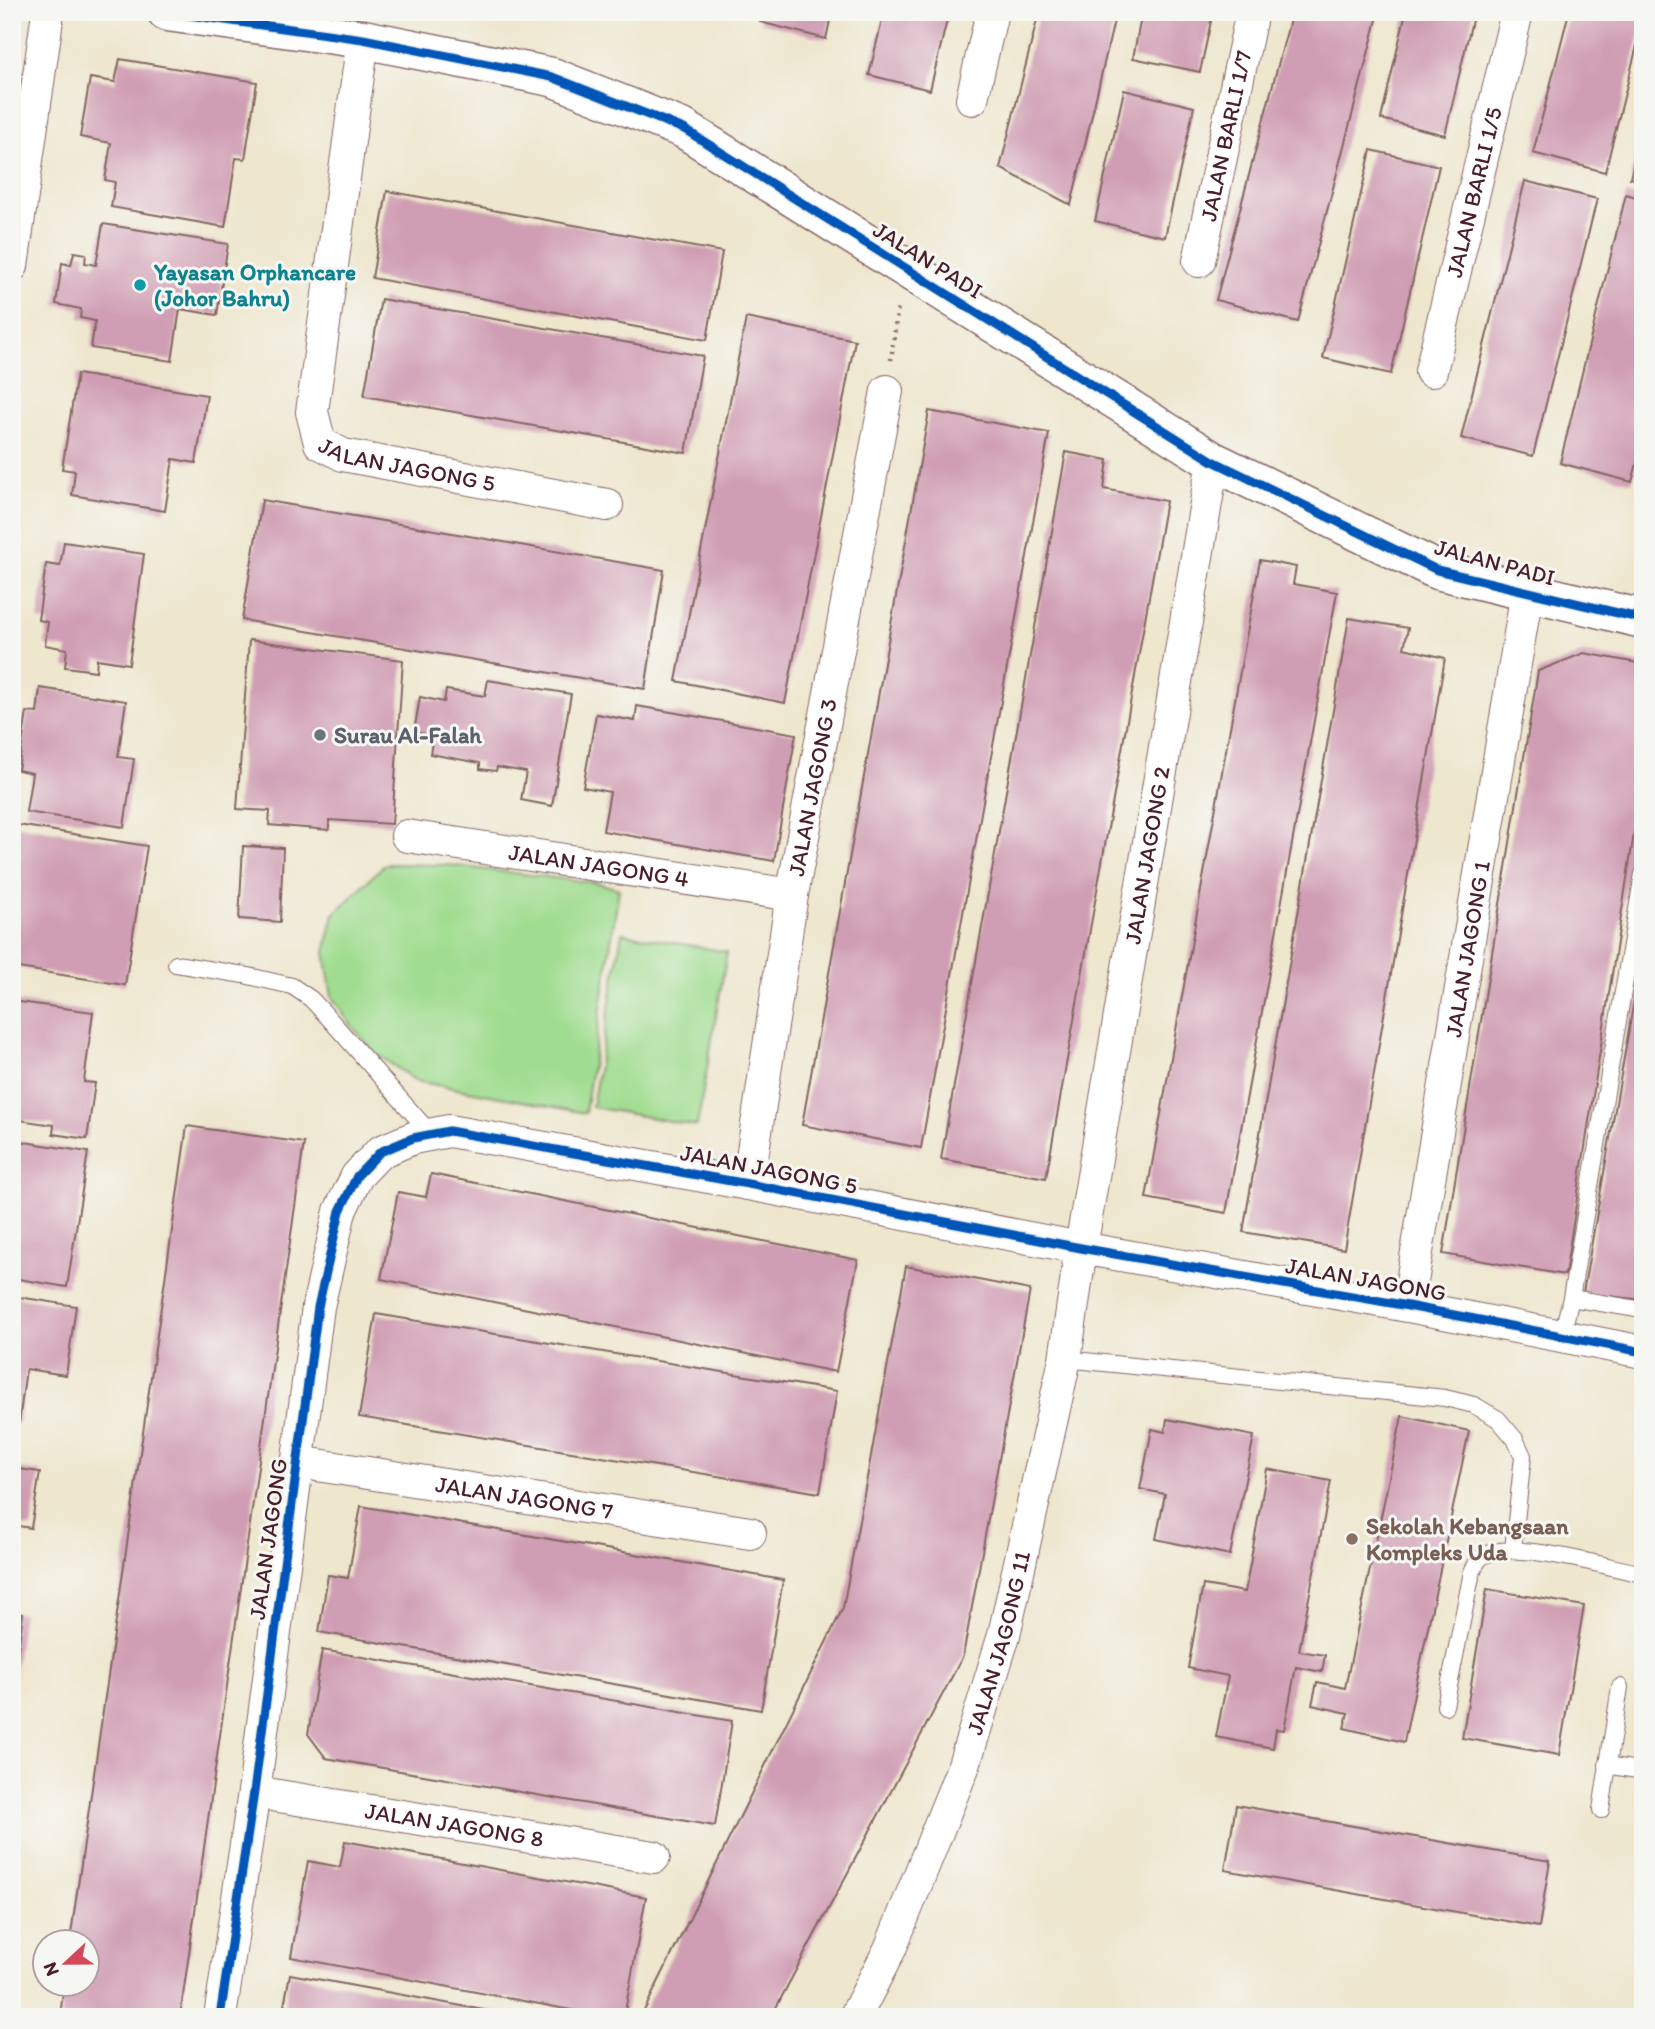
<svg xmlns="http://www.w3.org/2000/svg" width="1655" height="2029" viewBox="0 0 1655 2029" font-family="Itim,sans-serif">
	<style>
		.green { fill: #a1dd91; stroke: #767e5e; stroke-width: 2 }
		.building { fill: #d09eb4 }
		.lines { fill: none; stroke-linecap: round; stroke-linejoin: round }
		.service-casing { stroke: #836564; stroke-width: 18 }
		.minor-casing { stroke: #836564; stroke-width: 34 }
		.tertiary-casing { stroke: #836564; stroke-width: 41 }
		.path { stroke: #836564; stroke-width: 4.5; stroke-dasharray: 2 5; stroke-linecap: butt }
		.service { stroke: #fff; stroke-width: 16 }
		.minor { stroke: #fff; stroke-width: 32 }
		.tertiary { stroke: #fff; stroke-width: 38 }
		.cycleway-casing { stroke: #f6f6f2; stroke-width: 13 }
		.cycleway { stroke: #0057b8; stroke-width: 9 }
		.culture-dot { fill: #0f9aa8; stroke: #f6f6f2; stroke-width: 2.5 }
		.worship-dot { fill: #6b7280; stroke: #f6f6f2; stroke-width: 2.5 }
		.education-dot { fill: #8d6e63; stroke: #f6f6f2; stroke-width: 2.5 }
		.labels { text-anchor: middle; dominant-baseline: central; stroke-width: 6; stroke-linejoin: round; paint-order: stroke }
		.street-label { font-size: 23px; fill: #4a1f2b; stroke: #f6f6f2 }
		.culture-label { font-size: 23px; font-weight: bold; fill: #0d838f; stroke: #f6f6f2; text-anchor: start }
		.worship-label { font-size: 23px; font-weight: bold; fill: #5b616d; stroke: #f6f6f2; text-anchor: start }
		.education-label { font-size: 23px; font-weight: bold; fill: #785e54; stroke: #f6f6f2; text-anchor: start }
	</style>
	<rect width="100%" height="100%" fill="#f6f6f2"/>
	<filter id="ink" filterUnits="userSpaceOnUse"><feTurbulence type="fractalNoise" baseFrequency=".0143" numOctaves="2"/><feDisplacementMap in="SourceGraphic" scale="14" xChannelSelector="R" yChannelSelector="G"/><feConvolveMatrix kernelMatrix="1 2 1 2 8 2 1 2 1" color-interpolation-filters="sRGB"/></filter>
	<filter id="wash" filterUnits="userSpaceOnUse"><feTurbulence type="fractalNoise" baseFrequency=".00686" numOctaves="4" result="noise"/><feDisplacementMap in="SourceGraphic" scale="28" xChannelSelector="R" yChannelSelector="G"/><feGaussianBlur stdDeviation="1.57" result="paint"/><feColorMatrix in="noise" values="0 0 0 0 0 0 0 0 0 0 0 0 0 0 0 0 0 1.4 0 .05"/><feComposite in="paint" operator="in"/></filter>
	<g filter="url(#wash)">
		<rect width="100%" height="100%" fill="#eee6cd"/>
		<path class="green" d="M385 864 448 865 597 883 619 889 585 1113 416 1081 374 1052 350 1024 332 997 325 952 334 914Z
			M622 933 727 952 697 1126 592 1107Z"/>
		<g id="blocks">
			<path class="building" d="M762 12H832L826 39 760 22Z
				M884 12H949L930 90 869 75Z
				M1039 12H1116L1071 205 1000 168Z
				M1142 12H1213L1200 72 1133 58Z
				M1292 12H1379L1298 322 1216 300Z
				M1406 12H1474L1445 135 1381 119Z
				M1569 12H1643V22L1605 172 1533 153Z
				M120 59 257 82 245 159 236 158 225 227 111 207 115 182 105 180 111 143 80 137 90 78 115 82Z
				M1124 90 1194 107 1165 237 1095 221Z
				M1642 127H1643V181L1630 178Z
				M1371 150 1439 166 1391 374 1323 358Z
				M1525 181 1597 199 1533 456 1461 438Z
				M387 191 722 252 707 340 372 278Z
				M1626 194 1643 199V441L1632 482 1560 463Z
				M103 224 228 244 217 315 180 309 172 361 91 348 95 321 80 318 81 309 56 304 62 263 71 265 74 252 86 254 85 263 96 265Z
				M381 299 703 356 686 453 364 396Z
				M746 318 855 340 785 703 676 681Z
				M77 374 207 395 196 463 173 459 165 511 72 495 75 471 62 469Z
				M929 411 1049 433 921 1148 802 1125Z
				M1066 452 1108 460 1104 489 1166 501 1046 1178 941 1159Z
				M262 500 664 570 645 689 242 620Z
				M64 542 144 554 129 664 97 659 96 671 65 667 67 649 45 645 48 622 38 620 46 564 60 566Z
				M1260 560 1296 567 1293 584 1337 592 1226 1213 1146 1198Z
				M1349 618 1408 628 1404 648 1445 658 1344 1249 1243 1232Z
				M249 640 403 660 392 824 329 820V830L269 825 270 811 237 809Z
				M1584 653 1643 664V776L1565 1275 1443 1254 1538 671Z
				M488 680 571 694 552 806 521 800 526 772 497 767 496 771 480 769V763L430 754 433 735 414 732 420 697 444 702 446 690 485 696Z
				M40 688 126 701 118 757 134 759 124 827 26 812 32 773 18 770 27 712 37 713Z
				M637 706 796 734 774 861 603 831 610 792 583 787 596 714 635 721Z
				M12 824 147 846 125 985 12 967Z
				M243 846 283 848 280 922 239 919Z
				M1641 960H1643V1300L1583 1293Z
				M12 1001 93 1012 84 1082 95 1083 87 1139 53 1134 54 1125 12 1119Z
				M187 1126 304 1143 180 2017H60L64 1983H88V1941H70Z
				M12 1140 88 1152 67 1287 12 1278Z
				M431 1174 858 1260 836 1372 381 1279 398 1192 426 1197Z
				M906 1266 1030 1290 963 1656 771 2017H641L843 1608Z
				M12 1296 76 1306 66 1375 26 1369 19 1423 12 1422Z
				M376 1314 837 1391 820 1493 359 1417Z
				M1402 1416 1469 1431 1404 1742 1344 1728 1348 1713 1312 1705 1317 1682 1345 1688Z
				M1167 1419 1254 1436 1230 1555 1156 1539 1165 1494 1140 1489 1152 1429 1165 1432Z
				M12 1468 40 1472 31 1528 12 1525Z
				M1267 1469 1331 1481 1299 1651 1325 1655 1322 1672 1296 1667 1284 1730 1276 1729 1273 1748 1216 1737 1228 1676 1188 1668 1203 1585 1245 1592Z
				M361 1506 783 1580 761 1710 319 1632 328 1575 348 1578Z
				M1487 1589 1584 1606 1559 1755 1462 1738Z
				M12 1612 23 1614 14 1678H12Z
				M322 1650 732 1721 715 1826 326 1758 308 1734Z
				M1236 1805 1550 1861 1539 1927 1225 1870Z
				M345 1841 646 1897 624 2017H608L291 1957 308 1861 340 1867Z
				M290 1974 510 2015 509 2017H282Z"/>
		</g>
	</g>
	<g filter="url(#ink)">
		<use href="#blocks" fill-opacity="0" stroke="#836564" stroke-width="2"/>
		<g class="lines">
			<g class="service-casing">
				<path id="service" d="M176 964 244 975 292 986 311 999 326 1015 431 1134
					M1571 1298 1643 1310
					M1562 1335 1571 1298 1643 874
					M1065 1359 1445 1398 1474 1405 1498 1419 1515 1439 1523 1456 1513 1550
					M1445 1706 1472 1572C1475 1566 1478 1558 1485 1555 1514 1540 1607 1567 1643 1574
					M1607 1765 1643 1771
					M1601 1810 1620 1687"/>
			</g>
			<g class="minor-casing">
				<g id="minor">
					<path id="s1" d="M363 39 312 412 320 443 343 455 607 505"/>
					<path d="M972 99 992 12"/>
					<path id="s2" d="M1199 261 1252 12"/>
					<path d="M12 266 48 12"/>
					<path id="s3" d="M1431 371 1517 12"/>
					<path id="s4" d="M407 836 792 895"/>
					<path id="s5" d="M748 1184 792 895 887 391"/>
					<path id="s6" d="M1408 1306 1527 592"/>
					<path id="s7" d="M298 1462 750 1533"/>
					<path id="s8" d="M254 1792 654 1857"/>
					<path d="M220 2017 254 1792 318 1307 340 1211 357 1176 380 1152 413 1138 449 1131 748 1184 1081 1248 1408 1306 1643 1352"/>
					<path id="s9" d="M855 2017 890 1949 964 1765 1004 1635 1065 1359 1081 1248 1213 461"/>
				</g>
			</g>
			<g class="tertiary-casing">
				<path id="tertiary" d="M167 12 363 39 552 77 684 129 1213 461 1437 570 1643 619"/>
			</g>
			<path class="path" d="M891 360 898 306"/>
			<use href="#service" class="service"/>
			<use href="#minor" class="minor"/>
			<use href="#tertiary" class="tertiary"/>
			<g class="cycleway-casing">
				<path id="cycleway" d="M167 12 363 39 552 77 684 129 1213 461 1437 570 1643 619
					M220 2017 254 1792 318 1307 340 1211 357 1176 380 1152 413 1138 449 1131 748 1184 1081 1248 1408 1306 1643 1352"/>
			</g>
			<use href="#cycleway" class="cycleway"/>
		</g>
	</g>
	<circle class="culture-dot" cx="140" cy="285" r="7"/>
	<circle class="worship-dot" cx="320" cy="735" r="7"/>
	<circle class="education-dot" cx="1352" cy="1539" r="7"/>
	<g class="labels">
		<g class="street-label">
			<text stroke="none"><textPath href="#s2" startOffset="128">JALAN BARLI 1/7</textPath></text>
			<text stroke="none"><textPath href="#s3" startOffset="184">JALAN BARLI 1/5</textPath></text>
			<text transform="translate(928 260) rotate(32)">JALAN PADI</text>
			<text stroke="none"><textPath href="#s1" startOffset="499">JALAN JAGONG 5</textPath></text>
			<text transform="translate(1495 562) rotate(15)">JALAN PADI</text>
			<text stroke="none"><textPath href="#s5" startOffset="402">JALAN JAGONG 3</textPath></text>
			<text stroke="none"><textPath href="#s9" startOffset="1204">JALAN JAGONG 2</textPath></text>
			<text stroke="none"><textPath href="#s4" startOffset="194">JALAN JAGONG 4</textPath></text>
			<text stroke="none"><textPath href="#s6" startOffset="362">JALAN JAGONG 1</textPath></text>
			<text transform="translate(769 1169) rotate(11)">JALAN JAGONG 5</text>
			<text transform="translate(1366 1279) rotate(10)">JALAN JAGONG</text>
			<text stroke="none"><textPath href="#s7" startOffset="229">JALAN JAGONG 7</textPath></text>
			<text transform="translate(268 1539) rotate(-82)">JALAN JAGONG</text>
			<text stroke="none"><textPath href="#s9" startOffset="402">JALAN JAGONG 11</textPath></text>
			<text stroke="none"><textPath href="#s8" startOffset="203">JALAN JAGONG 8</textPath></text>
		</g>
		<g class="culture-label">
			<text x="154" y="272">Yayasan Orphancare<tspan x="154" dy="26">(Johor Bahru)</tspan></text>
		</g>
		<g class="worship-label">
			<text x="334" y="735">Surau Al-Falah</text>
		</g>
		<g class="education-label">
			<text x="1366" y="1526">Sekolah Kebangsaan<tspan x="1366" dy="26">Kompleks Uda</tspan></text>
		</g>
	</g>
	<rect width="1655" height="2029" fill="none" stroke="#f6f6f2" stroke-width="42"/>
	<g transform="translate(66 1963) rotate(248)"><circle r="33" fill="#f6f6f2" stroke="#b1a0a2" stroke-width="2"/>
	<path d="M0-5L12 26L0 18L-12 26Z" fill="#d1495b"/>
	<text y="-10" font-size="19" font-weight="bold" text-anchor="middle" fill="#4a1f2b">N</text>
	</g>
</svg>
